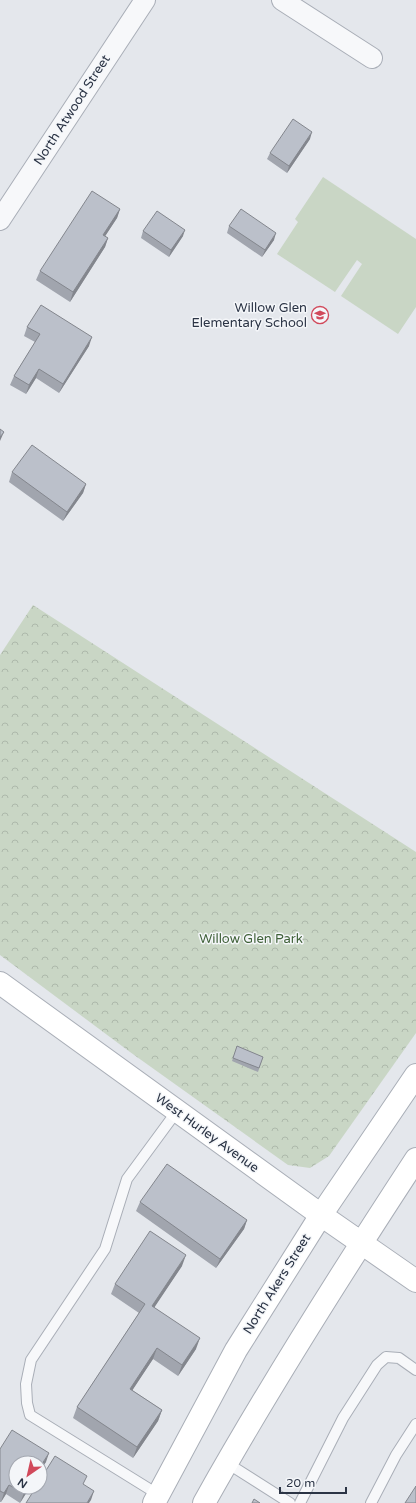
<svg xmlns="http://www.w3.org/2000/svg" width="416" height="1503" viewBox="0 0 416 1503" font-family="'Varela Round',sans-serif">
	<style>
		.park { fill: url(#park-crowns) }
		.pitch { fill: #c9d6c5 }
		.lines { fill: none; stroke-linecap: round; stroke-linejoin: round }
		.lane-casing { stroke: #a9aeb7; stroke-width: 12 }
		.street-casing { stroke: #a9aeb7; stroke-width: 22 }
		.secondary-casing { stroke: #a9aeb7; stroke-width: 24 }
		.lane { stroke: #f7f8fa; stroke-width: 10 }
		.street { stroke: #f7f8fa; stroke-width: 20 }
		.secondary { stroke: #fff; stroke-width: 22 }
		.wall { fill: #a1a5ae }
		.shaded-wall { fill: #83868d }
		.building { fill: #bbc0ca; stroke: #83868d }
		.labels { text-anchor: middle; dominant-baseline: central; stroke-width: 3; stroke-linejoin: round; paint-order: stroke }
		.street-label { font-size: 13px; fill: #2b3445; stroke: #f4f6f9 }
		.poi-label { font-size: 13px; fill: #2b3445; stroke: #f4f6f9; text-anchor: end }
		.park-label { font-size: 13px; fill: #3f6138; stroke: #f4f6f9 }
	</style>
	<defs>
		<pattern id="park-crowns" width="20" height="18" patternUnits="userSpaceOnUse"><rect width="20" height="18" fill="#c9d6c5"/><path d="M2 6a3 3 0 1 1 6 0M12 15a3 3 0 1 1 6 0" fill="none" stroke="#adb8ab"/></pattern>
	</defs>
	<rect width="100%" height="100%" fill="#e4e7ec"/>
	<path class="park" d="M33 605 416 852V1033L329 1156 310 1168 288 1165 130 1052 0 955V655Z"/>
	<path class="pitch" d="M323 177 416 239V307L398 334 341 296 362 264 357 260 335 292 277 254 298 222 295 219Z"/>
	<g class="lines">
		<g class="lane-casing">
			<path id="lane" d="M227 1463 290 1503
				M159 1495 30 1415 27 1403 26 1384 31 1360 105 1249 127 1179 177 1111
				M300 1503 343 1418 377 1365 386 1357 399 1358 416 1370
				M371 1503 396 1455 416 1424"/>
		</g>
		<g class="street-casing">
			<path id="street" d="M282 0 372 58
				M0 220 145 0"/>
		</g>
		<g class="secondary-casing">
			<path id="secondary" d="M0 983 321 1215 416 1281
				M154 1503 236 1350 321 1215 416 1075
				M204 1503C270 1385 342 1272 416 1159"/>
		</g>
		<use href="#lane" class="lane"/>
		<use href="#street" class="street"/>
		<use href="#secondary" class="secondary"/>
	</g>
	<path class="wall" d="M310 139 287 173 267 159 270 153Z
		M120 209 117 218 105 236 108 238 105 247 70 302 36 280 40 271Z
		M229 226 274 240 262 257 227 233Z
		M143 231 183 236 169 257 141 238Z
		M27 327 89 346 59 393 36 378 26 394 10 385 14 376 35 342 24 336Z
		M12 472 86 484 83 493 63 521 9 482Z
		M237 1046 263 1057 258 1072 232 1061Z
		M140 1202 247 1220 244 1229 216 1268 136 1211Z
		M182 1266 154 1307 196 1349 178 1376 153 1359 132 1390 162 1410 158 1421 133 1458 73 1418 77 1407 139 1313 111 1294 115 1284Z
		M0 1449 46 1462 16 1487H30L20 1503 6 1494 1 1502H0Z"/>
	<path class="shaded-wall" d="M312 132 310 139 287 173 289 166Z
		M120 209 117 218 100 244 103 235Z
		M185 230 183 236 169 257 171 250Z
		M276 233 274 240 262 257 265 250Z
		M108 238 105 247 70 302 73 292Z
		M92 337 89 346 59 393 63 384Z
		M39 369 36 378 26 394 29 385Z
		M4 432 0 441V437Z
		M86 484 83 493 63 521 67 512Z
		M247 1220 244 1229 216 1268 220 1259Z
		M186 1255 182 1266 148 1317 152 1306Z
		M200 1338 196 1349 178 1376 182 1365Z
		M157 1348 153 1359 126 1400 130 1389Z
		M162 1410 158 1421 133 1458 137 1447Z
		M49 1453 46 1462 40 1471V1467Z
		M9 1485 6 1494 1 1502 4 1493Z
		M28 1487H30L20 1503 24 1493Z
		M94 1491 91 1500 89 1503H87Z"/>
	<path class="building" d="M293 119 312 132 289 166 270 153Z
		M92 191 120 209 103 235 108 238 73 292 40 271Z
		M241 209 276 233 265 250 229 226Z
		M157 211 185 230 171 250 143 231Z
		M41 305 92 337 63 384 39 369 29 385 14 376 40 334 27 327Z
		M0 429 4 432 0 437Z
		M32 445 86 484 67 512 12 472Z
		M237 1046 263 1057 259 1068 233 1058Z
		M167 1164 247 1220 220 1259 140 1202Z
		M150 1231 186 1255 152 1306 200 1338 182 1365 157 1348 130 1389 162 1410 137 1447 77 1407 145 1304 115 1284Z
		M12 1430 49 1453 40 1467V1463H16V1487H28L24 1493 9 1485 4 1493 0 1491V1449Z
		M55 1456 87 1476 83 1484 94 1491 87 1503H26L36 1487H40V1480Z
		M416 1486V1503H405Z
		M254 1499 260 1503H252Z"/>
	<defs>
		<g id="school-ring" transform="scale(0.9)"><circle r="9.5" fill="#f4f6f9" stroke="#d1495b" stroke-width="1.5"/><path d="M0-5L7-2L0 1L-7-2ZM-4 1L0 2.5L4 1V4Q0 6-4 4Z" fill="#d1495b"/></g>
	</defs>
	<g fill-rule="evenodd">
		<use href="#school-ring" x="320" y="315"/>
	</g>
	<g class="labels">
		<g class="street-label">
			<text transform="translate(72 110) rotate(-57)">North Atwood Street</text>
			<text transform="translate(207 1133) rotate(36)">West Hurley Avenue</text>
			<text transform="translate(277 1284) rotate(-58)">North Akers Street</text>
		</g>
		<g class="poi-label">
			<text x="307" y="308">Willow Glen<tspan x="307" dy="15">Elementary School</tspan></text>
		</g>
		<g class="park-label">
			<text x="251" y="939">Willow Glen Park</text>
		</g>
	</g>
	<g transform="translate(28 1475) rotate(214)"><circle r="19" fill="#f4f6f9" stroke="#a4a8b1"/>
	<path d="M0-3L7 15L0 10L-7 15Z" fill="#d1495b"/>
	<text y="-6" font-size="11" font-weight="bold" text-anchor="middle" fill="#2b3445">N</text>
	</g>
	<path d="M280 1487v6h66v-6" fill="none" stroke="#2b3445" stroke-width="2"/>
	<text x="286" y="1487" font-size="12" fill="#2b3445" stroke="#f4f6f9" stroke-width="3" paint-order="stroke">20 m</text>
</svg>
